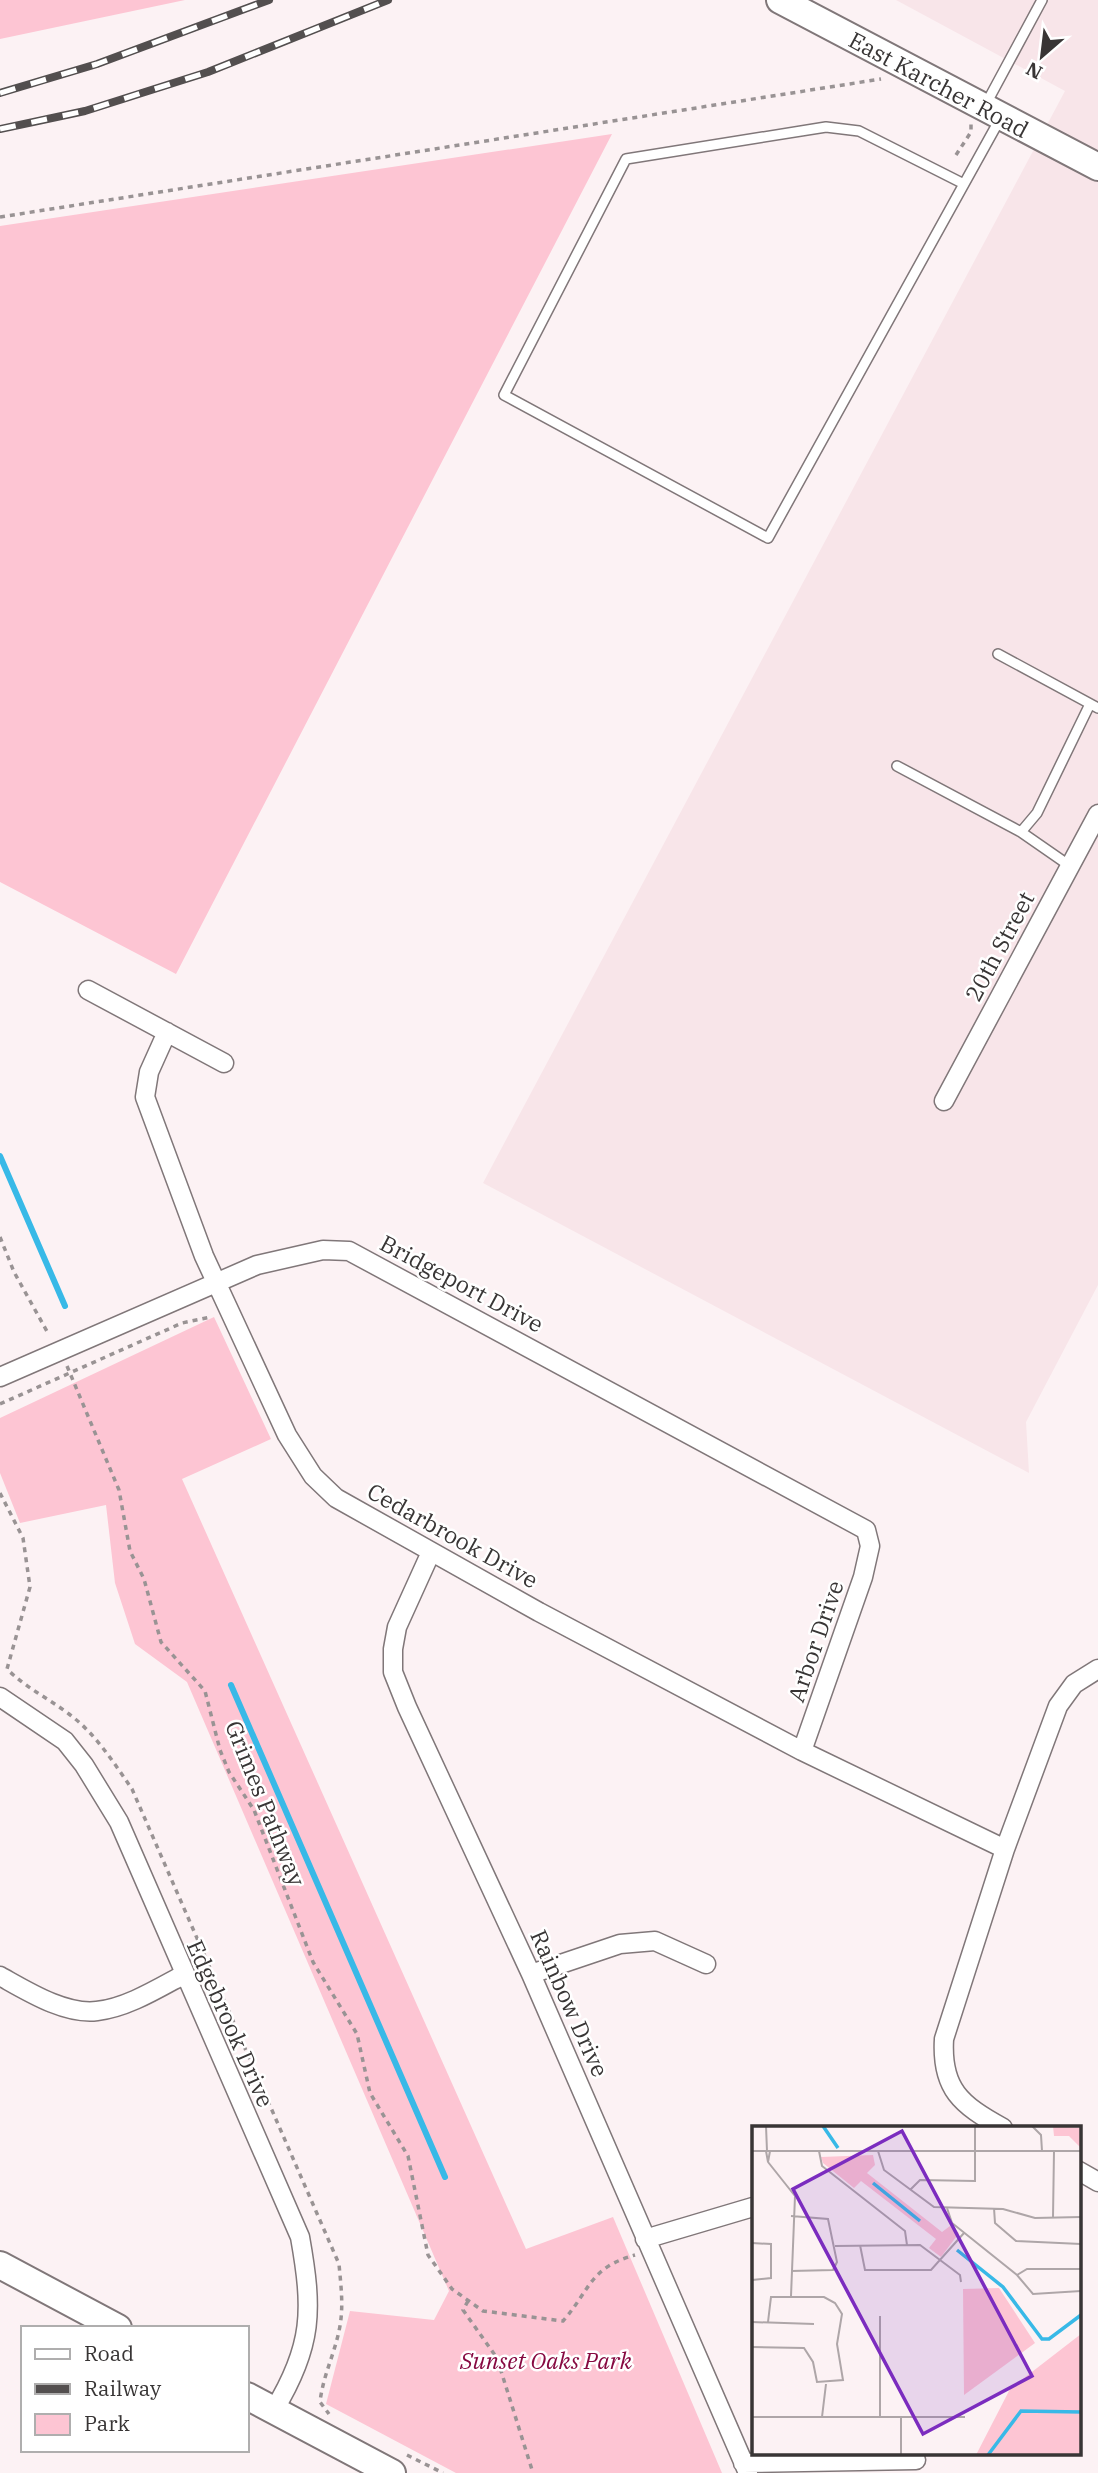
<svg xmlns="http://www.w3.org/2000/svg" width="1098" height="2473" viewBox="0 0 1098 2473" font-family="'IBM Plex Serif',serif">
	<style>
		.built { fill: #f8e5e9 }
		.green { fill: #fdc5d3 }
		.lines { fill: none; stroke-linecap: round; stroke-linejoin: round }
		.stream { stroke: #38b9e7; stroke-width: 6 }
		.lane-casing { stroke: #807779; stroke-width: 12 }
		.street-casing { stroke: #807779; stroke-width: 21 }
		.secondary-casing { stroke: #807779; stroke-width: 30 }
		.path { stroke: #999394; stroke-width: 3.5; stroke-dasharray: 5 5; stroke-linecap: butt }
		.lane { stroke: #fff; stroke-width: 9 }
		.street { stroke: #fff; stroke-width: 18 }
		.secondary { stroke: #fff; stroke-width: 26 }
		.rail-casing { stroke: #534f4f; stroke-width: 8 }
		.rail { stroke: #fff; stroke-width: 5; stroke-dasharray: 16; stroke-linecap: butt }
		.labels { text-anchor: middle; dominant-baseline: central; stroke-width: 5; stroke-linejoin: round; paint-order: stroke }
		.street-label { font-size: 23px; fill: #383535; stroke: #fff }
		.park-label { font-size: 23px; font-style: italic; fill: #860941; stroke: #fff }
		.inset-river { fill: none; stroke: #38b9e7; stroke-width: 3.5 }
		.inset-road { fill: none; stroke: #aea6a8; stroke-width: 2 }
		.view { fill: #7b2cbf; fill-opacity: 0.15; stroke: #7b2cbf; stroke-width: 3.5 }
		.inset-edge { fill: none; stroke: #383535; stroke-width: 3.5 }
	</style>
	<rect width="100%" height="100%" fill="#fcf2f4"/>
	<path class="built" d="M896 0H1098V1285L1026 1422 1029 1473 483 1183 1065 91Z"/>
	<path class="green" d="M0 0H185L0 39Z
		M612 134 176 974 0 882V226Z
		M214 1317 271 1439 182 1479 526 2249 613 2217 722 2473H456L326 2404 350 2311 434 2320 449 2291 187 1682 135 1644 115 1583 106 1505 20 1523 0 1473V1418Z"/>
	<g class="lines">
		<path class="stream" d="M0 1156 65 1306
			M231 1685 445 2177"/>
		<g class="lane-casing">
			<path id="lane" d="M986 104 1042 0
				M964 184 859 131 826 127 626 159 504 395 768 538 1000 119
				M998 654 1098 708
				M897 766 1021 832 1037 813 1090 704
				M1021 832 1070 866"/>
		</g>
		<g class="street-casing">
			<path id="street" d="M88 990 224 1063
				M167 1032 149 1072 145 1097 204 1256 287 1435 313 1476 336 1498 539 1612 802 1751 1005 1849
				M944 1101 1098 814
				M0 1377 257 1265 323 1250 349 1251 866 1530 870 1546 863 1577 802 1751
				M431 1552 397 1627 393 1649V1672L407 1707 531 1974 748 2473
				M0 1697 65 1741 84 1765 119 1822 300 2237C313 2310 313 2346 274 2410
				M531 1974 620 1944 655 1941 706 1964
				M0 1976C27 1991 65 2015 97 2011 126 2008 157 1989 183 1975
				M1003 2128C961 2105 941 2089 944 2039L1005 1849 1058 1706 1074 1684 1098 1669
				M1079 2171 1098 2182
				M645 2239 753 2207
				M743 2463 916 2460"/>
		</g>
		<g class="secondary-casing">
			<path id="secondary" d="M780 0 1098 167
				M0 2265 118 2328
				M247 2396 392 2473"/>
		</g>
		<path class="path" d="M956 155 971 132V124
			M0 217 881 79
			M0 1237 14 1272 49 1335
			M67 1366 119 1490 130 1551 144 1579 161 1642 205 1691 220 1750 229 1772 254 1810 313 1962 357 2034 370 2093 408 2156 428 2255 452 2289 483 2311 563 2321C591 2289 589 2268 635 2255
			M0 1404 182 1323 211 1317
			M0 1493 23 1538 30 1587 7 1669C26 1688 48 1698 69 1714 95 1733 114 1763 132 1789L339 2264C341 2287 344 2308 339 2331 334 2355 323 2376 320 2402L329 2414
			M468 2301 463 2310 497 2358 533 2473
			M407 2455 443 2473"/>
		<use href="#lane" class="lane"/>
		<use href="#street" class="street"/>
		<use href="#secondary" class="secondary"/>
		<g class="rail-casing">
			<path id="rail" d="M0 93 97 64 269 0
				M0 129 85 111 208 72 388 0"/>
		</g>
		<use href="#rail" class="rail"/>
	</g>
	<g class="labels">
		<g class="street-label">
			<text transform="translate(939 84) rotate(28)">East Karcher Road</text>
			<text transform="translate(999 946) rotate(-62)">20th Street</text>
			<text transform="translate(462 1283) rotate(28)">Bridgeport Drive</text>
			<text transform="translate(453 1535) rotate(29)">Cedarbrook Drive</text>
			<text transform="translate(815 1641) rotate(-71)">Arbor Drive</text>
			<text transform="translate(266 1803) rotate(68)">Grimes Pathway</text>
			<text transform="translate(570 2003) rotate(66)">Rainbow Drive</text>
			<text transform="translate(231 2023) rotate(66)">Edgebrook Drive</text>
		</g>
		<g class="park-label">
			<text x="546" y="2360">Sunset Oaks Park</text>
		</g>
	</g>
	<g transform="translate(752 2126)">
		<rect width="329" height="329" fill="#fcf2f4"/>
		<path d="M301 0 329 2V22L317 10H302ZM121 29 123 39 115 47 190 106 198 100 207 107 189 131 177 122 184 113 109 55 102 62 71 37 69 31ZM247 162 283 217 212 269 211 163ZM329 208V329H224L258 263Z" fill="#fdc5d3"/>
		<path class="inset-river" d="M71 0 86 22M121 57 168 95M205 124 251 161 290 213H297L329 189M236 329 269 285 329 286"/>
		<path class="inset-road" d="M14 0 15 25M280 0 289 9 290 25M0 25H329M14 25 16 36 18 25M67 25 70 40 153 105 155 119M126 25 132 44 182 81 251 83 283 92 329 91M16 36 43 70 39 170M158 64 168 54 223 55V0M195 82 200 97 265 149 281 168 329 165M242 82 243 97 264 115 329 118M301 91 302 25M0 117 19 118V152L0 154M108 119 113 144H179L212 107M83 120 168 119 208 149 209 156M39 145 81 144 85 136 76 93 39 90M265 149 275 143H329M0 196 62 198M0 221 52 222 61 236 65 256 91 254 85 218 90 188 83 177 72 171H19L16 196M0 291H213M70 291 74 258M128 291V190M149 291V329"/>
		<path class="view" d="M150 5 280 250 171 308 41 63Z"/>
		<rect width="329" height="329" class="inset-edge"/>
	</g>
	<rect x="21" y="2326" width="228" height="126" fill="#ffffff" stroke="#afaeae" stroke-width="2"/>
	<rect x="35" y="2349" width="35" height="10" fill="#ffffff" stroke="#afaeae" stroke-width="2"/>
	<text x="84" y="2361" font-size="21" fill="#383535">Road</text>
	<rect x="35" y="2384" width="35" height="10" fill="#534f4f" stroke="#afaeae" stroke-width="2"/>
	<text x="84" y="2396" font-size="21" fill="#383535">Railway</text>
	<rect x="35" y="2414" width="35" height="21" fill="#fdc5d3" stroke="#afaeae" stroke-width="2"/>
	<text x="84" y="2431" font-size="21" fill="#383535">Park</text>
	<g transform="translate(1042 56) rotate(208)" stroke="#ffffff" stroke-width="5" paint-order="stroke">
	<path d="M0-5L12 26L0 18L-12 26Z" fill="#383535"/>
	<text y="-10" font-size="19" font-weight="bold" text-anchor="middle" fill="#383535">N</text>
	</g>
</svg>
